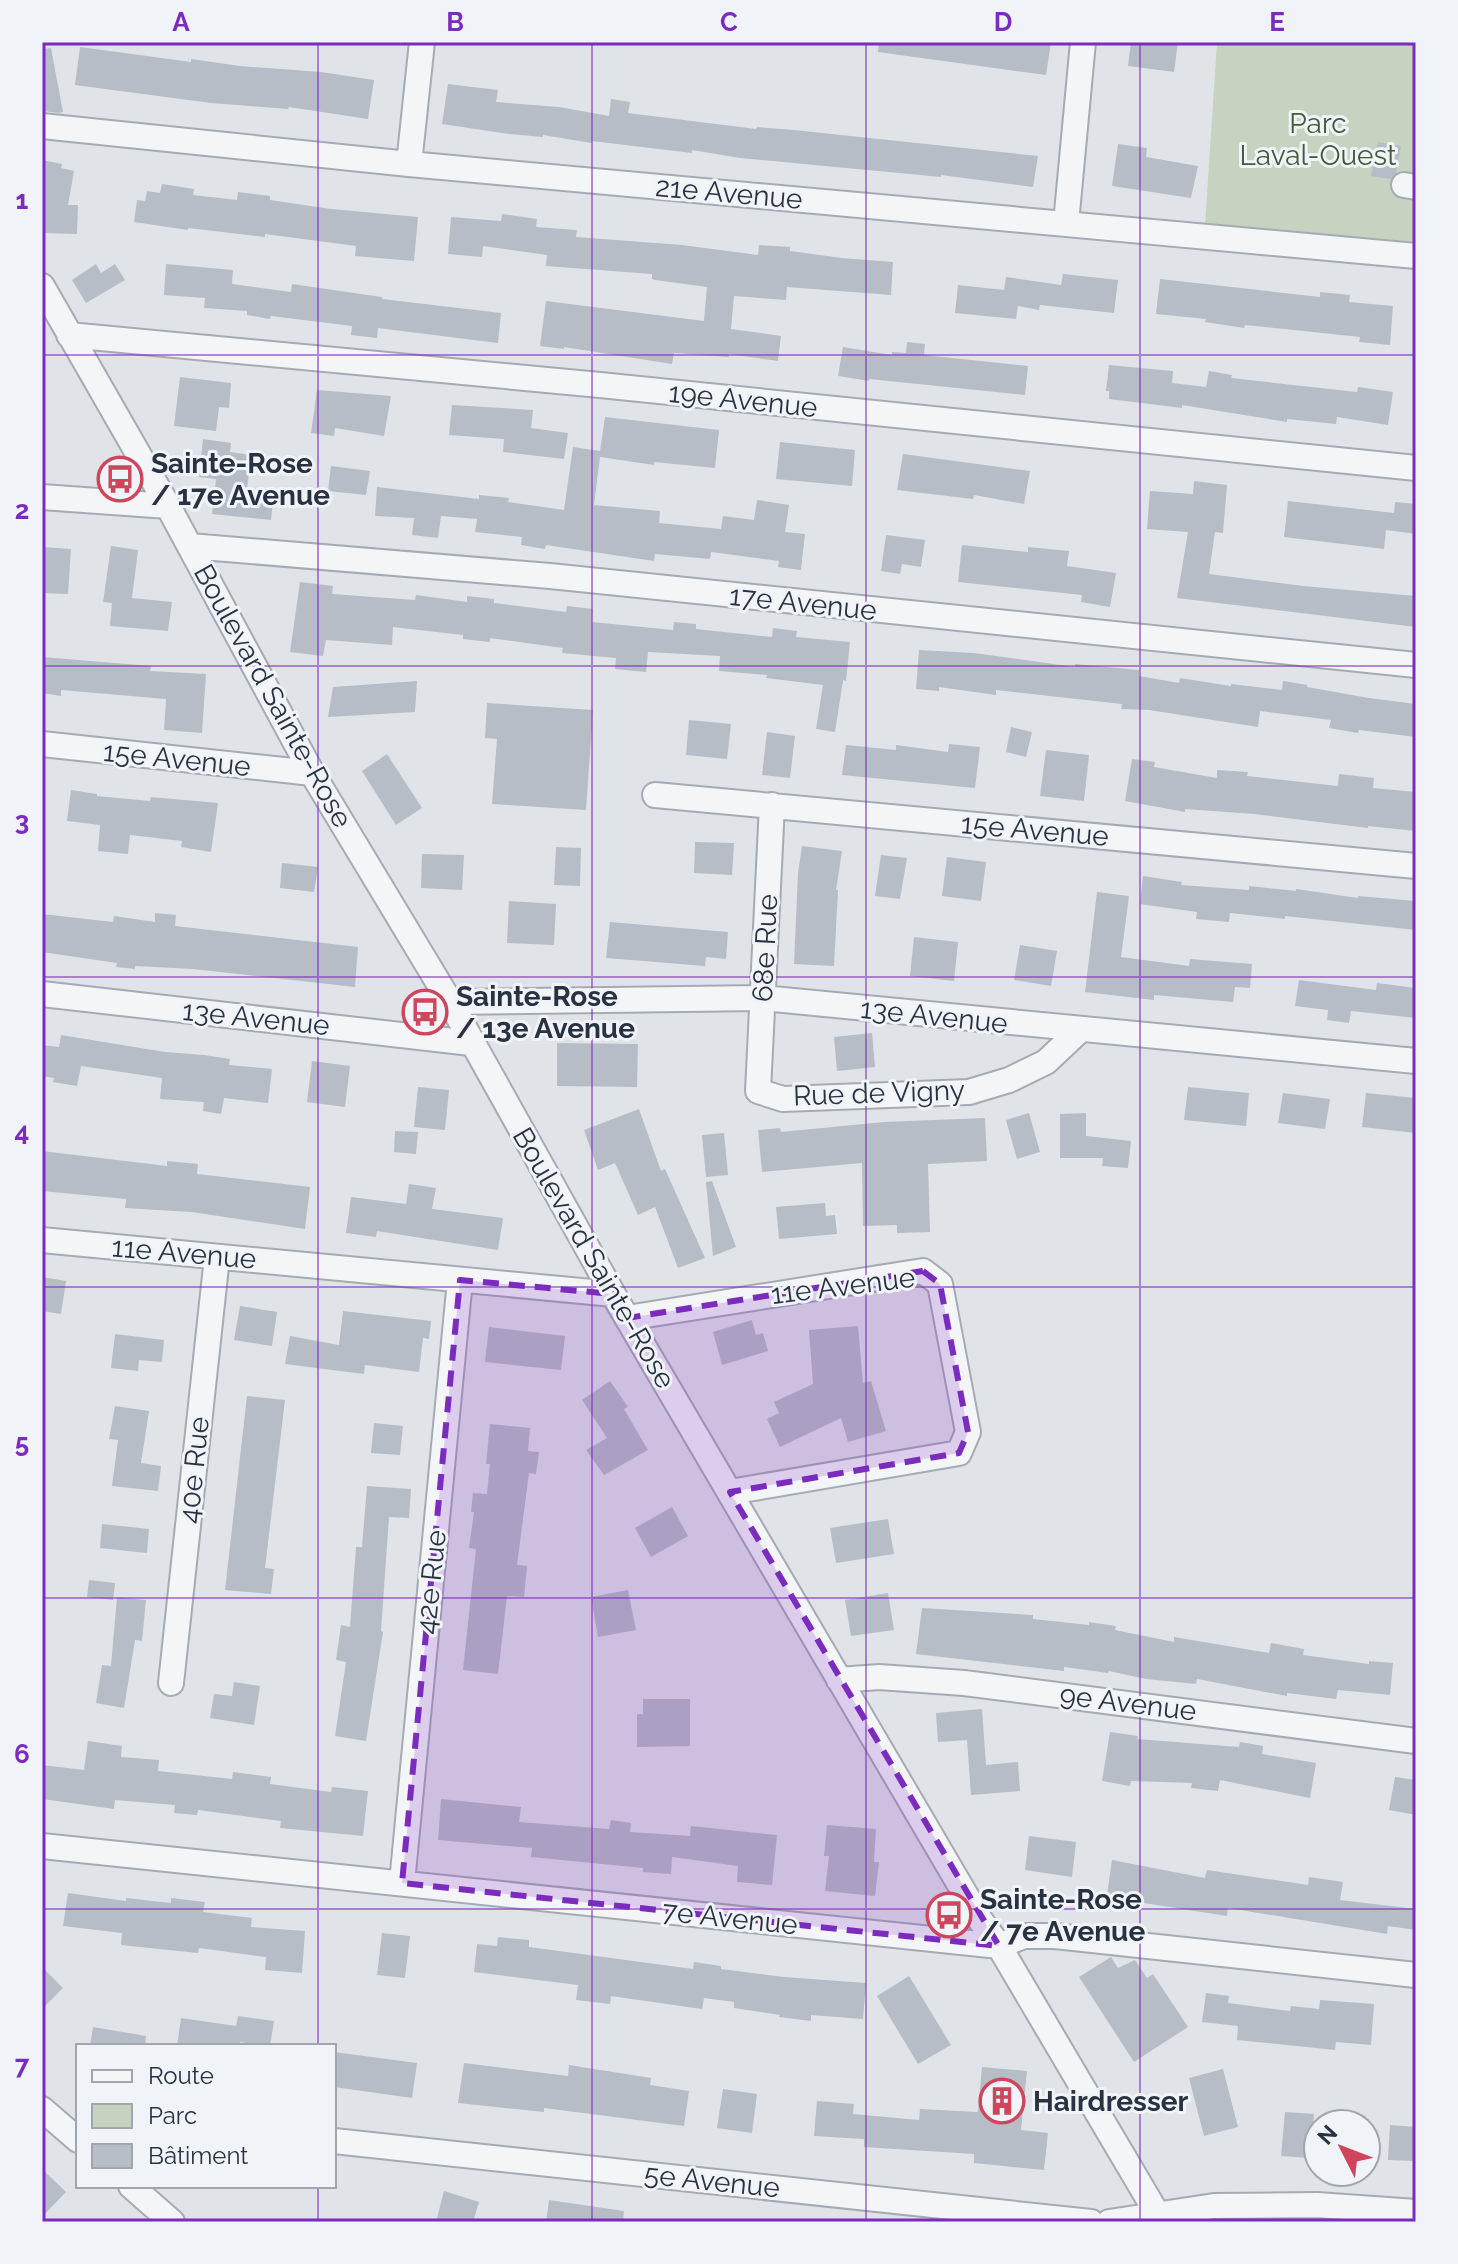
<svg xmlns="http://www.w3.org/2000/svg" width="1458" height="2264" viewBox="0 0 1458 2264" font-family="Raleway,sans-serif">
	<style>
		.green { fill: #c6d3c1 }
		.building { fill: #b7bdc6 }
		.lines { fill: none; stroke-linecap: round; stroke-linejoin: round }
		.minor-casing { stroke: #a5abb3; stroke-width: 28 }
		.minor { stroke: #f3f5f7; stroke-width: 24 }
		.marked { fill: #7b2cbf; fill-opacity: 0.2; stroke: #7b2cbf; stroke-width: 6; stroke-dasharray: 16 10; stroke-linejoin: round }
		.grid { fill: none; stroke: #7b2cbf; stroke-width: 2; stroke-opacity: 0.55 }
		.labels { text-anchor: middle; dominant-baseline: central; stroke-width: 6; stroke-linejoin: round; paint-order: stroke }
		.park-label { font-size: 28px; fill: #3e5c36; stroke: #f0f3f7 }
		.street-label { font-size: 28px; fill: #293241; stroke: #f0f3f7 }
		.poi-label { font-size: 28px; font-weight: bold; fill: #293241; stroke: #f0f3f7; text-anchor: start }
		.neatline { fill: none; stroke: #7b2cbf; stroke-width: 3 }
		.grid-label { font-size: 26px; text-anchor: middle; font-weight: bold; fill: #7b2cbf }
	</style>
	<rect width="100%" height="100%" fill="#e0e4e9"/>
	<path class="green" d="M1217 42H1416V247L1205 225Z"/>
	<path class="building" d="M879 42H1051L1046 75 878 52Z
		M1131 42H1178L1174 72 1128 66Z
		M80 47 191 62V59L240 66 321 72 374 80 368 119 289 107 288 109 211 103 75 85Z
		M51 48 63 112 59 113 42 111V49Z
		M448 84 498 90 496 102 559 107 609 116 611 99 630 102 628 113 756 129 757 127 794 130 1038 156 1033 187 941 175V177L740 158 692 150V153L592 141 591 143 543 135V137L509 134 442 124Z
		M1378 142 1401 146 1396 173 1391 179 1371 176Z
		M1118 144 1147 148 1146 157 1198 166 1191 198 1112 186Z
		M42 160 62 164 61 168 74 171 68 205H78L77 234 42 233Z
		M162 184 194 189 193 195 237 200 238 192 270 196V200L331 209 418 217 414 261 355 256 356 246 265 234V237L188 228V230L134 222 137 200 145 201 147 191 160 193Z
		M502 214 537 219 536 227 577 230 576 237 682 245 758 255 759 245 790 247V251L842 258 893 262 891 295 787 287 786 300 734 296 731 329 781 336 778 361 729 354V357L674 353 672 364 564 347V349L540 346 546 301 704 321 707 287 655 280 652 279V274L546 266 547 255 483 246 482 257 448 254 451 217 501 221Z
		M96 264 101 273 115 264 125 280 86 303 72 280Z
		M166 264 233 270 232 284 291 292 292 284 382 297V299L501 313 498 343 378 328 377 338 351 335 352 326 271 316 270 319 247 315V311L204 308 205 298 164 295Z
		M1063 274 1118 280 1114 313 1040 305 1039 310 1018 306 1016 319 955 313 958 285 1004 290 1006 277 1061 285Z
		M1160 279 1320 297V292L1350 295 1349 302 1393 306 1390 345 1359 342 1360 337 1245 325 1244 328 1205 322 1206 319 1156 314Z
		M907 342 925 344 924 355 1028 366 1025 395 869 379V381L838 376 843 347 892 355V352L906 353Z
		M1109 365 1173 371 1172 383 1206 387 1209 371 1232 375 1231 378 1311 387 1357 392 1358 387 1393 392 1388 425 1337 417 1336 424 1287 419V422L1182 405V408L1109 399V391H1106Z
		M180 377 231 383 229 408 219 407 216 431 174 426Z
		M317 390 391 396 384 436 335 428 334 436 311 433Z
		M452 405 533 410 531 428 568 433 564 459 503 452 504 439 449 435Z
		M605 417 719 430 715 468 654 462V465L600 457 594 505 660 511 659 523 721 529 723 516 754 520 757 500 789 505 785 532 805 534 801 570 778 567 779 561 711 552 710 559 655 554 654 561 546 545 545 549 521 545 522 537 475 532 477 519 441 516 438 538 412 535 414 518 375 516 377 487 479 499V495L509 498 508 502 564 510 573 447 600 451Z
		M203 439 231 443 230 452 251 455 247 490 274 493 271 520 212 514 216 479 199 477Z
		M780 442 855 450 852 486 776 479Z
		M903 454 1030 471 1024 504 974 495 973 499 897 490Z
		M331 466 370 471 366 495 328 491Z
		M1194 481 1227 485 1223 533 1215 532 1209 574 1303 586 1416 596V627L1177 598 1188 532 1147 529 1150 491 1193 494Z
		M1288 501 1394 513 1395 502 1416 504V534L1386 530 1384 549 1284 537Z
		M886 535 925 540 921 567 902 564 900 574 881 571Z
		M962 545 1028 552V547L1069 551 1067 566 1116 573 1110 607 1081 602 1082 595 958 582Z
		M111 546 138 550 132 598 172 602 168 631 110 626 112 603 103 602Z
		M43 547 71 549 68 594 42 593Z
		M300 582 333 586 332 594 415 600 416 595 467 602V596L494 599V603L566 612 567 606 593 609 592 622 673 630 674 622 696 624V629L772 637 773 628 797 631 796 637 850 642 846 681 843 680 835 732 816 729 823 685 766 678 767 675 719 671 720 656 648 652 646 672 615 669 616 658 562 653 563 648 490 638V642L463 639V635L393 627 392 645 326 640 323 656 290 652Z
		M919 650 974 653 1075 667V664L1139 670V676L1179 683 1180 678 1231 686V684L1282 690 1283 681 1307 685V687L1369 698 1416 704V737L1359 730 1358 733 1329 728 1331 720 1260 711 1258 727 1149 710 1121 709 1122 704 996 690V695L939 687V691L916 689Z
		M42 657 151 666 150 671 206 674 202 733 164 730 166 699 61 690V696L42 693Z
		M417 681 415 712 328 717 333 687Z
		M487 703 593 710 586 810 492 804 497 739 485 738Z
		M689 720 731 724 727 759 686 755Z
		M1011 727 1032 732 1026 757 1006 752Z
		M767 732 795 736 790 778 762 775Z
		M949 744 980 747 975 788 842 775 846 745 896 750V745L948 752Z
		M1046 750 1089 755 1084 801 1040 796Z
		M387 754 422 808 396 825 362 771Z
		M1132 759 1155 762 1154 767 1217 778V770L1248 772 1247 776 1338 786 1339 774 1374 778 1373 788 1416 792V831L1368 826V828L1254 814 1185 809V812L1125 801Z
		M71 790 97 794V796L150 801 151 797 218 803 211 852 181 847 182 841 130 835 128 854 98 851 100 825 67 821Z
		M695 842 734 843 732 875 694 873Z
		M802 846 842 851 836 890H838L834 966 794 964 798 873Z
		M556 847 581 848 580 886 554 885Z
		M422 854 464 855 462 890 421 888Z
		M881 855 907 858 900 899 875 896Z
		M947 857 986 862 981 901 942 896Z
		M282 863 318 867 314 892 280 888Z
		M1143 876 1182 882 1181 885 1249 890V886L1296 891V889L1358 898V896L1416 901V930L1285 916V919L1230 913 1229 922 1196 919 1197 912 1140 904Z
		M1097 892 1129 896 1121 957 1189 966 1190 959 1252 964 1250 988 1235 987 1233 1002 1154 995V1000L1085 992Z
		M509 901 556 904 554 945 507 943Z
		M155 913 176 915 175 926 358 947 355 987 193 969 135 966V969L116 967 117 963 42 952V914L113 922 114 916 155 922Z
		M610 922 728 932 726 959 706 957 705 966 606 958Z
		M914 937 958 942 954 981 910 976Z
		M1020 945 1057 951 1051 986 1014 980Z
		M1299 980 1376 990 1377 983 1416 988V1018L1351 1011 1349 1023 1327 1020 1328 1010 1295 1006Z
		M872 1033 875 1067 837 1071 834 1037Z
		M61 1035 165 1052 204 1055 230 1059 229 1065 272 1069 268 1103 224 1098 221 1114 203 1111 204 1102 160 1099 162 1078 81 1066 77 1086 53 1082 54 1078 42 1076V1045L59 1047Z
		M557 1043 638 1044 637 1087 557 1086Z
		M312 1061 350 1066 345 1107 307 1102Z
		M418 1087 449 1090 445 1130 414 1127Z
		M1188 1087 1249 1093 1246 1126 1184 1120Z
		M1283 1093 1330 1099 1325 1129 1278 1123Z
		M1366 1093 1416 1098V1133L1362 1127Z
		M639 1109 661 1171 665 1169 705 1258 678 1268 655 1207 638 1215 615 1163 598 1170 584 1130Z
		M1029 1113 1040 1152 1017 1159 1006 1120Z
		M1086 1113V1136L1131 1141 1128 1168 1102 1166 1103 1158H1060V1114Z
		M985 1118 987 1161 928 1164 930 1232 897 1233V1225L863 1226 862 1163 762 1172 758 1130 780 1128 781 1132 884 1122Z
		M395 1131 418 1132 416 1154 394 1152Z
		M724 1133 728 1175 706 1177 702 1135Z
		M42 1151 167 1166V1161L198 1164 197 1174 310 1187 305 1229 192 1212 125 1208 126 1199 42 1191Z
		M712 1181 736 1247 713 1256 706 1182Z
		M409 1184 436 1188 432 1209 503 1218 498 1250 377 1231 376 1237 346 1233 351 1197 406 1204Z
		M825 1203 826 1216 835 1215 837 1234 779 1239 776 1207Z
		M42 1277 66 1281 61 1314 42 1311Z
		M240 1306 277 1312 272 1346 234 1340Z
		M343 1311 431 1321 429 1339 423 1338 419 1372 365 1365 364 1374 285 1364 290 1336 339 1345Z
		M752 1320 756 1335 763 1333 768 1351 722 1365 713 1332Z
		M858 1326 863 1383 871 1381 886 1431 848 1442 841 1418 780 1447 767 1419 779 1413 774 1402 813 1384 809 1330Z
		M489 1327 565 1336 561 1370 485 1362Z
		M115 1334 164 1340 162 1362 139 1360 138 1371 111 1368Z
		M610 1381 628 1407 624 1409 648 1450 604 1475 586 1450 607 1438 582 1400Z
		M247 1396 285 1400 265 1568 274 1569 271 1594 225 1590Z
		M115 1406 149 1411 141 1463 161 1466 158 1491 112 1486 118 1440 109 1439Z
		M374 1423 403 1426 400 1455 371 1453Z
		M490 1424 530 1428 528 1451 539 1452 536 1474 529 1473 517 1565 527 1566 524 1597 507 1596 498 1674 463 1670 476 1549 469 1548 474 1512H471L473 1493 487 1494 490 1464H486Z
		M367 1486 411 1489 409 1518 389 1517 381 1631 383 1632 366 1741 335 1736 346 1662 336 1660 341 1625 350 1627 356 1547H362Z
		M672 1507 688 1536 651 1557 635 1528Z
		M888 1519 894 1554 836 1563 830 1528Z
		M102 1524 149 1529 147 1553 100 1548Z
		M89 1580 115 1583 113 1600 87 1597Z
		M628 1590 636 1630 598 1637 591 1597Z
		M888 1593 894 1630 851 1636 845 1600Z
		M117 1597 146 1600 142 1641 135 1640 124 1708 96 1703 102 1665 111 1666Z
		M922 1608 1033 1615V1619L1089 1625V1622L1116 1626 1115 1630 1174 1642V1637L1269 1653 1271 1643 1304 1649 1303 1655 1369 1664V1661L1393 1663 1390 1695 1338 1690 1336 1699 1287 1693V1696L1197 1679 1196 1684 1146 1679 1109 1671 1108 1673 1064 1667V1671L916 1654Z
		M234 1682 260 1686 254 1725 210 1718 214 1694 232 1696Z
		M643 1699H690V1746L637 1747V1714H643Z
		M982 1709 986 1765 1018 1762 1020 1791 971 1795 967 1740 938 1742 936 1713Z
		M1110 1732 1138 1736 1137 1739 1239 1747 1240 1742 1263 1746 1262 1754 1316 1763 1310 1798 1220 1780 1218 1791 1191 1788 1192 1783 1131 1781 1130 1786 1102 1781Z
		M88 1741 122 1746 121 1757 159 1760 158 1771 232 1779 233 1772 271 1777 270 1784 331 1792 332 1787 368 1791 363 1836 280 1828 281 1821 198 1810 197 1815 174 1813 175 1805 115 1800 114 1809 42 1799V1765L84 1770Z
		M1395 1777 1416 1780V1815L1389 1810Z
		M441 1799 521 1807 519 1822 609 1829 611 1820 631 1823 630 1832 690 1836 691 1826 777 1835 772 1885 737 1882 738 1866 672 1857 671 1874 643 1872V1868L531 1857 532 1848 438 1840Z
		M827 1825 876 1829 874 1862H879L875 1896 825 1891 829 1856H824Z
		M1029 1836 1076 1842 1072 1877 1025 1870Z
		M1112 1860 1205 1878 1207 1870 1308 1885 1309 1877 1343 1882 1340 1900 1416 1909V1930L1388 1926 1387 1934 1228 1908 1227 1916 1131 1901 1130 1906 1106 1902Z
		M68 1893 126 1901V1898L171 1903V1898L205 1902 203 1912 252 1918 251 1927 305 1931 302 1973 265 1970 266 1957 199 1948 198 1953 121 1945 122 1933 63 1926Z
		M382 1933 410 1936 405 1978 377 1975Z
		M498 1937 529 1940V1947L693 1969 694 1962 721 1966V1969L784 1977 866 1983 863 2019 811 2015V2021L779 2017 780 2015 734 2008V2002L704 1998 702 2009 611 1996 610 2004 576 2000 578 1985 474 1972 477 1944 497 1946Z
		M1111 1957 1118 1968 1135 1960 1147 1978 1153 1974 1188 2027 1134 2062 1079 1977Z
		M42 1967 63 1988 42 2009Z
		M909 1976 951 2045 918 2064 877 1996Z
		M1206 1993 1229 1996 1228 2003 1290 2011 1291 2006 1319 2009 1320 2000 1374 2004 1371 2045 1336 2042 1335 2050 1237 2040 1238 2026 1202 2022Z
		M238 2016 274 2021 270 2046 240 2042V2046H177L181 2018 236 2026Z
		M93 2027 146 2036 145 2046H90Z
		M334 2052 417 2063 412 2098 334 2087Z
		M464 2063 568 2076 569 2065 651 2078 650 2085 689 2091 684 2126 544 2108V2112L458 2103Z
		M982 2067 1027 2071 1021 2130 1048 2133 1044 2170 974 2163V2154L864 2147V2139L814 2136 817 2101 854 2104 853 2114 919 2120 920 2109 978 2112Z
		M1223 2069 1238 2127 1204 2136 1189 2078Z
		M723 2089 757 2094 752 2133 717 2128Z
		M1285 2112 1314 2114 1310 2158 1281 2156Z
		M1390 2125 1416 2127V2161L1388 2160Z
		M42 2169 66 2192 42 2217Z
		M444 2191 479 2202 473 2222H436Z
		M549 2200 624 2211 623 2222H546Z"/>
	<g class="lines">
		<g class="minor-casing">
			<path id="minor" d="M42 126 409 164 1416 256
				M409 164 422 42
				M1404 185 1416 187
				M1066 223 1083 42
				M42 286 168 506 312 773 450 1002 613 1294 981 1921 999 1946 1162 2222
				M69 335 600 385 1416 468
				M42 497 168 506
				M190 546 550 576 1416 665
				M42 744 312 773
				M655 795 1416 866
				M772 805 758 1091 783 1099 969 1092 1009 1080 1046 1062 1080 1030
				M42 994 471 1043
				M450 1002 762 998 1416 1061
				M42 1240 613 1294
				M627 1318 923 1271 940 1284 968 1432 959 1453 730 1492
				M839 1680 879 1677 964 1683 1416 1741
				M171 1683 217 1257
				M42 1846 999 1946 1024 1936H1055L1416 1975
				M402 1883 460 1280
				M42 2109 78 2140
				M334 2141 1091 2222
				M131 2186 172 2222
				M1109 2222 1214 2206 1317 2205 1416 2212"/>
		</g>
		<use href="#minor" class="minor"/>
	</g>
	<path class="marked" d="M923 1271 940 1284 968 1432 959 1453 730 1492 999 1946 402 1883 460 1280 613 1294 627 1318Z"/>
	<path class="grid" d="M318 42V2046M592 42V2222M866 42V2222M1140 42V2222M42 355H1416M42 666H1416M42 977H1416M42 1287H1416M42 1598H1416M42 1909H1416M318 2186V2222"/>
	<defs>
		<g id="bus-ring" transform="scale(2.3)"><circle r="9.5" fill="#f0f3f7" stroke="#ce455c" stroke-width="1.5"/><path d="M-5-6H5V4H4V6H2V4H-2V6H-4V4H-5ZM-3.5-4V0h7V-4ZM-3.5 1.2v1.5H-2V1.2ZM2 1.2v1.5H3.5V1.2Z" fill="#ce455c"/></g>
		<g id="building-ring" transform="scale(2.3)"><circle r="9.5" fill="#f0f3f7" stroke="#ce455c" stroke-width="1.5"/><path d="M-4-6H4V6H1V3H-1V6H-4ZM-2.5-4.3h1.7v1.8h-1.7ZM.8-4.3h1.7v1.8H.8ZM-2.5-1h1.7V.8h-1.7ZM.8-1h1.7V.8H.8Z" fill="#ce455c"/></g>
	</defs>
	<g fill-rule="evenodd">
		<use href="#bus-ring" x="120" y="479"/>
		<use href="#bus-ring" x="425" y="1012"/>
		<use href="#bus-ring" x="949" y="1915"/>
		<use href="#building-ring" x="1002" y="2101"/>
	</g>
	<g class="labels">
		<g class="park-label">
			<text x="1318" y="123">Parc<tspan x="1318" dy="32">Laval-Ouest</tspan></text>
		</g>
		<g class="street-label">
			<text transform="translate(729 193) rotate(5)">21e Avenue</text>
			<text transform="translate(743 400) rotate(6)">19e Avenue</text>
			<text transform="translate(803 603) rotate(6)">17e Avenue</text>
			<text transform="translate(273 696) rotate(61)">Boulevard Sainte-Rose</text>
			<text transform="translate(177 759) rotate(6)">15e Avenue</text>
			<text transform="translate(1035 830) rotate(5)">15e Avenue</text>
			<text transform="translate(765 948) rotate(-87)">68e Rue</text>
			<text transform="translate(934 1016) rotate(6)">13e Avenue</text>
			<text transform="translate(256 1018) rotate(6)">13e Avenue</text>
			<text transform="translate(879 1093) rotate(-2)">Rue de Vigny</text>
			<text transform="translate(184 1253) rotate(5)">11e Avenue</text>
			<text transform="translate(594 1258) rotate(60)">Boulevard Sainte-Rose</text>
			<text transform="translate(843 1286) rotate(-7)">11e Avenue</text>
			<text transform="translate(194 1470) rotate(-84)">40e Rue</text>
			<text transform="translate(431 1582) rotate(-84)">42e Rue</text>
			<text transform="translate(1128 1703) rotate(7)">9e Avenue</text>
			<text transform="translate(730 1918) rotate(6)">7e Avenue</text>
			<text transform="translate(712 2181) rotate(6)">5e Avenue</text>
		</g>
		<g class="poi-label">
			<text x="151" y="463">Sainte-Rose<tspan x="151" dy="32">/ 17e Avenue</tspan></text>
			<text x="456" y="996">Sainte-Rose<tspan x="456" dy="32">/ 13e Avenue</tspan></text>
			<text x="980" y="1899">Sainte-Rose<tspan x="980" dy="32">/ 7e Avenue</tspan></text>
			<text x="1033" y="2101">Hairdresser</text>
		</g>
	</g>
	<rect width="1458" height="2264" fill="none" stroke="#f0f3f7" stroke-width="88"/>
	<rect x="76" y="2044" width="260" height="144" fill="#f0f3f7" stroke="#a0a6ae" stroke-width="2"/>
	<rect x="92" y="2070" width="40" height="12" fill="#f3f5f7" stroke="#a0a6ae" stroke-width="2"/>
	<text x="148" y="2084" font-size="24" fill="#293241">Route</text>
	<rect x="92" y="2104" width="40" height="24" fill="#c6d3c1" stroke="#a0a6ae" stroke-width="2"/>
	<text x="148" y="2124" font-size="24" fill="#293241">Parc</text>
	<rect x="92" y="2144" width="40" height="24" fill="#b7bdc6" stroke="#a0a6ae" stroke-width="2"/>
	<text x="148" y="2164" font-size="24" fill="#293241">Bâtiment</text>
	<g transform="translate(1342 2148) rotate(312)"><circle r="38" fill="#f0f3f7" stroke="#a0a6ae" stroke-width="2"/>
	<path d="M0-6L14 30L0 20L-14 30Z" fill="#ce455c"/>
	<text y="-12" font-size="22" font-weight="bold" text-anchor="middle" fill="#293241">N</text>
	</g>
	<rect x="44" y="44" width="1370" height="2176" class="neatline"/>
	<g class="grid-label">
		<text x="181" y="31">A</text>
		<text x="455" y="31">B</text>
		<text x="729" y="31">C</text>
		<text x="1003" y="31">D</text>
		<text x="1277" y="31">E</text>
		<text x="22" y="209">1</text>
		<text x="22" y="519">2</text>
		<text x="22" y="830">3</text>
		<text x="22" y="1141">4</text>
		<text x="22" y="1452">5</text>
		<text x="22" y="1763">6</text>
		<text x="22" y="2074">7</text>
	</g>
</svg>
